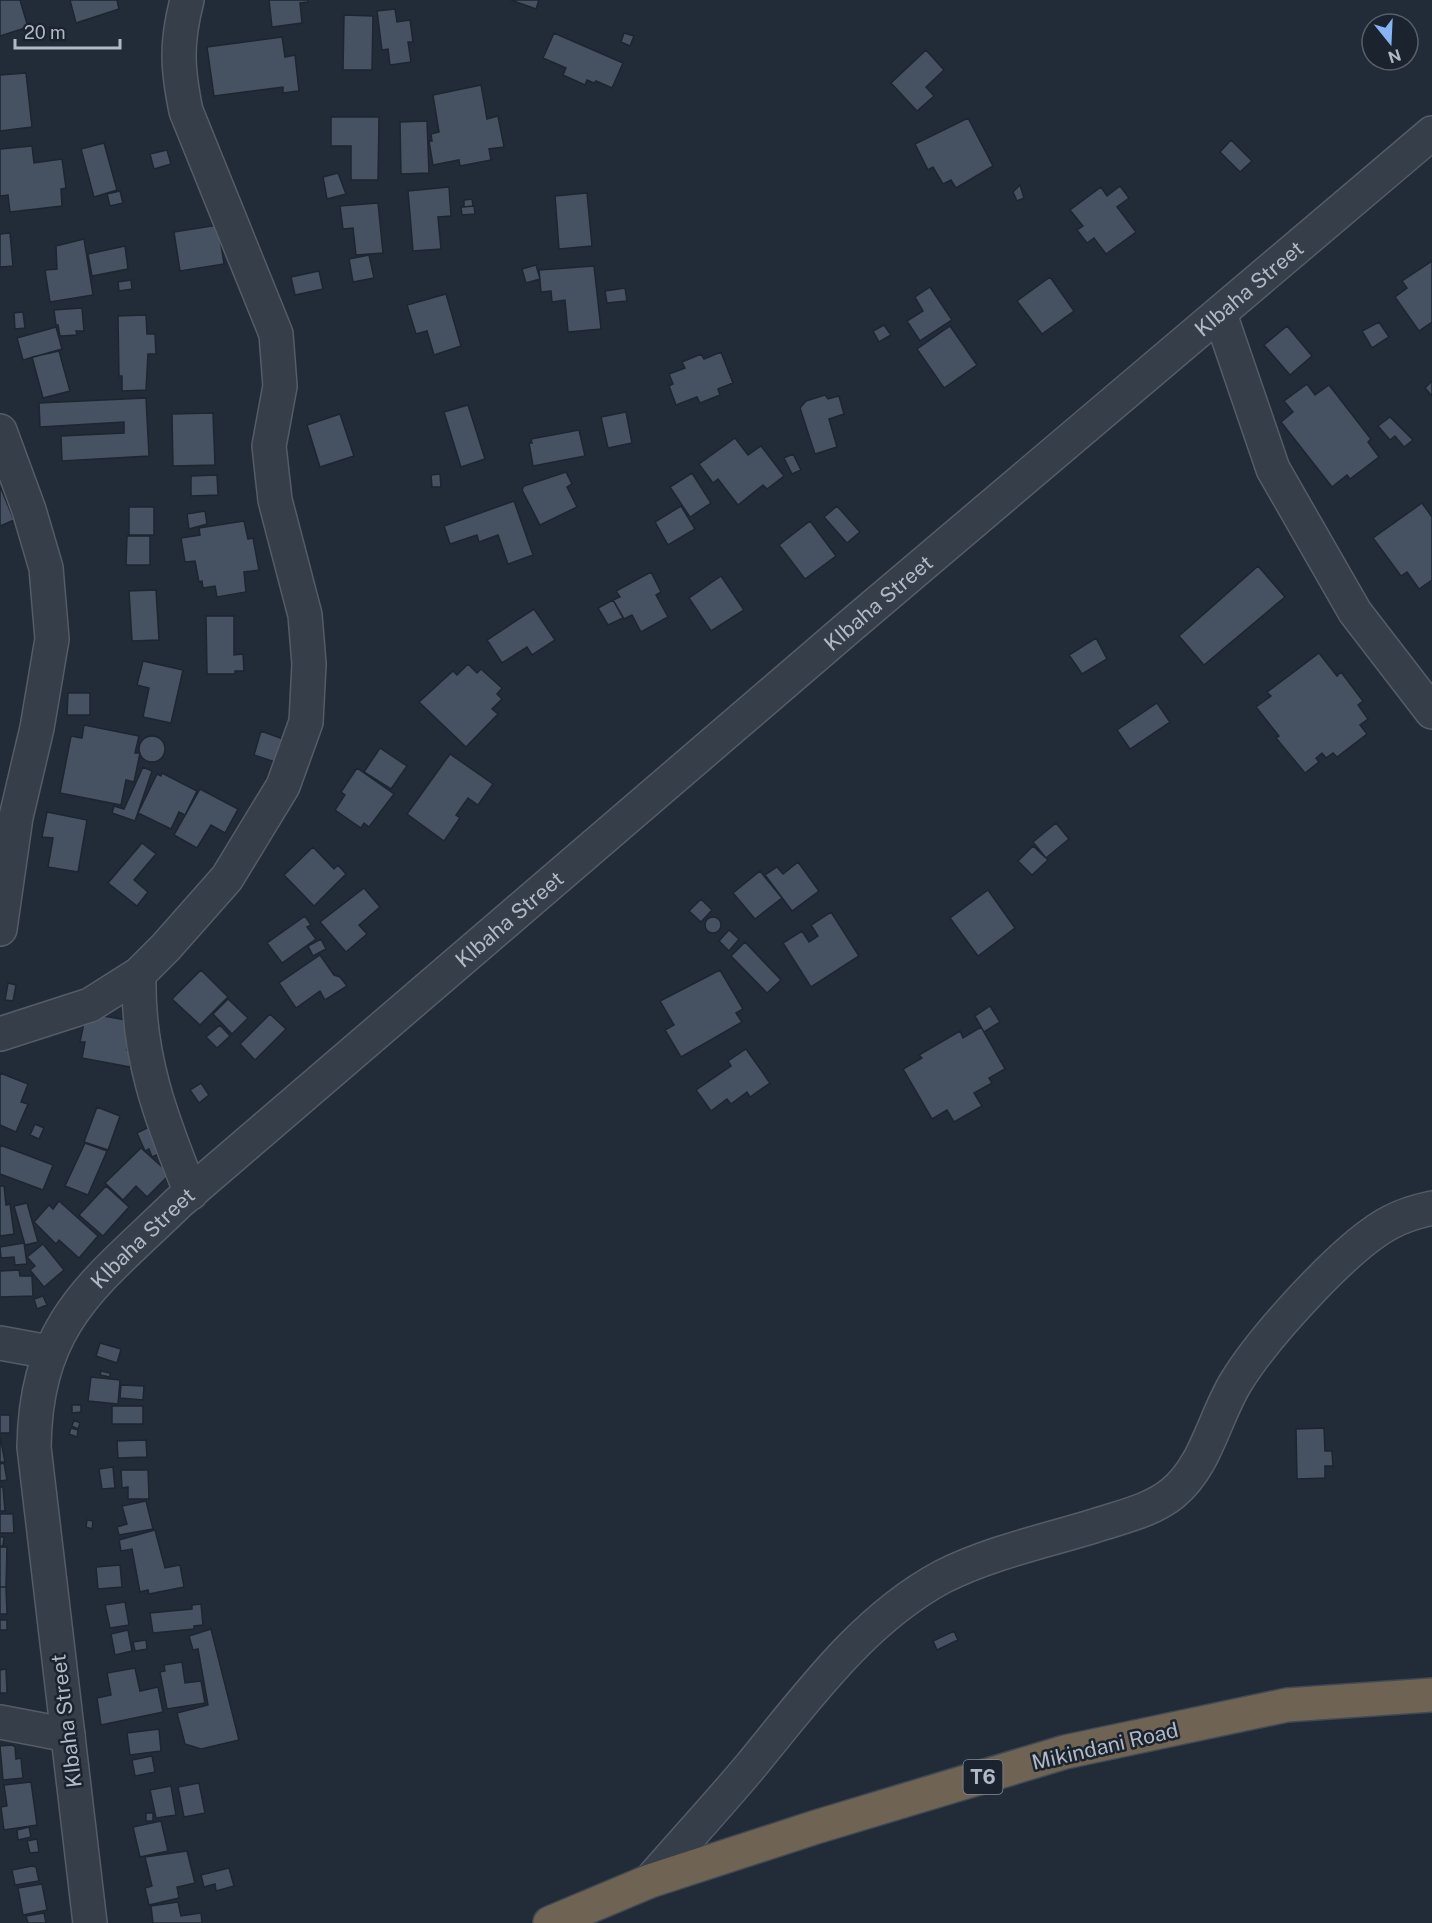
<svg xmlns="http://www.w3.org/2000/svg" width="1432" height="1923" viewBox="0 0 1432 1923" font-family="'Public Sans',sans-serif">
	<style>
		.building { fill: #465261; stroke: #1d2530; stroke-width: 1.5 }
		.lines { fill: none; stroke-linecap: round; stroke-linejoin: round }
		.minor-casing { stroke: #545c67; stroke-width: 36 }
		.highway-casing { stroke: #414954; stroke-width: 36 }
		.minor { stroke: #363e4a; stroke-width: 33 }
		.highway { stroke: #6f6453; stroke-width: 33 }
		.labels { text-anchor: middle; dominant-baseline: central; stroke-width: 5; stroke-linejoin: round; paint-order: stroke }
		.shield { fill: #1b232e; stroke: #848c98; stroke-width: 1.5 }
		.shield-label { font-size: 20px; font-weight: bold; fill: #b1b9c6 }
		.street-label { font-size: 21px; fill: #b1b9c6; stroke: #1b232e }
	</style>
	<rect width="100%" height="100%" fill="#222c39"/>
	<path class="building" d="M0 0H20L28 27 0 36Z
		M70 0H117L119 9 76 23Z
		M269 0H308V2L300 3 302 23 272 27Z
		M511 0H539L536 9Z
		M395 9 397 22 410 20 413 42H408L411 62 390 65 388 49 382 50 377 11Z
		M344 15 373 16 372 70H343Z
		M554 33 623 63 612 88 596 81 594 83 587 80 585 85 563 75 566 68 543 58Z
		M624 33 634 36 630 46 621 42Z
		M282 37 285 57 295 55 299 91 283 93V87L214 96 207 47Z
		M926 50 944 70 926 87 934 96 917 111 891 83Z
		M26 73 32 127 0 131V75Z
		M481 85 487 119 498 116 504 147 489 149 491 160 460 166 459 160 433 165 429 141H432L431 134 439 132 433 95Z
		M331 117H379L378 180H351V146H331Z
		M968 118 993 166 956 188 951 180 943 184 933 167 928 170 915 144Z
		M427 121 429 173 401 174 400 122Z
		M1231 140 1252 161 1240 172 1220 152Z
		M104 143 117 190 94 197 81 149Z
		M32 146 34 163 62 159 66 188 61 189 62 206 10 212 8 195 0 196V149Z
		M167 150 171 164 154 169 150 154Z
		M338 173 346 194 327 199 323 177Z
		M1020 185 1024 198 1017 201 1013 192Z
		M1120 186 1129 198 1117 207 1136 232 1106 254 1094 238 1087 243 1077 230 1083 226 1070 210 1101 187 1107 196Z
		M449 187 451 216 438 217 441 249 413 251 408 191Z
		M120 191 123 203 110 206 107 194Z
		M587 193 592 246 559 249 555 196Z
		M472 199 473 206 464 207V200Z
		M378 203 383 253 356 255 353 228 343 229 340 206Z
		M474 206 475 214 462 215 461 207Z
		M218 225 224 264 180 271 174 232Z
		M10 233 13 266 0 267V234Z
		M84 239 93 295 50 302 45 270 57 269 56 246Z
		M125 246 128 269 92 276 88 254Z
		M369 255 374 278 353 282 349 259Z
		M1432 261V322L1419 331 1395 297 1407 288 1402 281Z
		M536 265 540 279 526 283 522 269Z
		M594 266 601 329 568 332 565 300 552 302 551 291 541 292 539 270Z
		M319 271 323 289 295 295 291 277Z
		M1050 277 1074 311 1042 334 1017 301Z
		M131 280 132 289 119 291 118 282Z
		M930 287 952 320 920 341 907 321 923 311 915 297Z
		M625 288 627 301 607 303 605 291Z
		M446 294 461 346 434 355 427 331 416 334 407 305Z
		M82 308 84 331H76L77 335 60 336 58 325H56L54 310Z
		M23 312 25 328 15 329 14 313Z
		M146 315 147 334H155L156 354H148L146 390 122 391V376H119L118 316Z
		M1379 322 1389 337 1372 348 1362 331Z
		M884 325 891 335 879 342 873 331Z
		M950 326 977 365 944 388 917 349Z
		M1287 326 1312 356 1290 375 1264 345Z
		M56 327 62 349 23 360 17 338Z
		M59 351 70 391 43 398 32 357Z
		M721 352 733 383 718 389 720 395 700 403 697 397 676 405 669 386 673 384 669 374 685 368 682 362 701 354 704 359Z
		M1432 381V396L1425 388Z
		M1307 384 1315 395 1329 385 1371 439 1368 442 1379 457 1350 479 1347 475 1332 487 1281 422 1293 412 1284 401Z
		M825 395 828 399 839 396 844 414 829 419 837 447 815 454 800 408 806 401Z
		M146 398 149 456 62 461 61 436 124 433V422L40 427 39 403Z
		M468 405 485 459 461 467 444 412Z
		M626 412 632 443 608 448 601 417Z
		M213 413 215 465 173 466 172 414Z
		M340 414 354 456 320 467 307 425Z
		M1390 417 1413 440 1404 447 1395 436 1390 440 1378 426Z
		M579 430 585 456 533 466 529 443H532L531 439Z
		M735 438 748 455 761 446 784 476 767 489 763 485 738 505 718 479 713 483 699 464Z
		M793 454 801 470 792 474 784 458Z
		M566 472 572 484 567 487 577 507 540 525 522 490 524 486Z
		M692 473 711 503 690 517 670 487Z
		M440 474 441 487H432L431 475Z
		M217 475 218 495 191 496V476Z
		M0 486 14 520 0 526Z
		M514 501 533 555 508 564 498 535 479 542 477 535 450 544 444 526Z
		M1422 503 1432 517V580L1419 589 1407 572 1401 576 1373 538Z
		M681 506 695 529 668 545 655 522Z
		M837 506 860 532 847 543 824 517Z
		M129 507H154V535H129Z
		M205 511 207 524 189 529 187 514Z
		M244 521 248 539 253 538 259 570 244 572 246 592 217 597 215 586 203 588 202 581 199 582 195 561 185 562 181 538 200 535 199 528Z
		M810 521 836 556 805 579 779 545Z
		M127 536H150V565H126Z
		M1258 566 1285 597 1204 665 1179 636Z
		M651 572 661 592 656 595 668 617 641 632 632 615 624 619 613 600 620 597 616 591Z
		M721 576 744 610 711 631 689 598Z
		M156 590 159 640 132 641 129 591Z
		M613 600 623 618 608 625 598 608Z
		M534 609 555 640 532 655 527 647 502 663 487 640Z
		M206 616H234V655L243 654 244 671H235V674H207Z
		M1096 638 1107 659 1082 674 1069 655Z
		M1319 653 1337 676 1341 672 1363 701 1358 705 1368 719 1360 725 1367 734 1337 757 1333 753 1326 758 1322 753 1316 758 1319 762 1305 773 1276 738 1279 736 1256 707 1271 696 1267 692Z
		M143 661 183 670 171 723 143 717 149 688 137 685Z
		M468 664 477 673 481 669 502 688 497 694 502 699 492 709 498 714 466 747 419 702 453 671 457 675Z
		M68 693H90V715H67Z
		M1157 703 1170 722 1130 749 1117 730Z
		M84 725 139 736 135 753H140L134 782 126 780 121 805 60 793 71 736 82 738Z
		M261 731 283 739 275 762 254 755Z
		M139 749a13 13 0 1 1 26 0a13 13 0 1 1-26 0Z
		M380 748 407 766 391 789 364 772Z
		M450 754 493 784 478 805 468 798 456 815 460 818 444 841 407 814Z
		M143 767 152 771 135 821 112 813 114 806 124 809Z
		M357 768 394 794 369 827 364 823 361 828 335 810 345 795 341 792Z
		M162 773 197 791 185 815 179 812 171 829 138 813 157 774 161 776Z
		M200 789 238 809 225 833 211 825 197 848 174 835Z
		M47 812 87 820 78 872 48 867 53 838 42 837Z
		M1056 823 1069 839 1046 858 1033 842Z
		M142 843 156 854 134 880 148 892 137 906 108 883Z
		M1033 846 1048 860 1032 875 1018 861Z
		M313 847 334 869 338 865 346 874 314 906 284 875Z
		M798 862 819 891 792 911 765 875 777 867 783 874Z
		M760 871 782 898 755 919 733 893Z
		M364 888 380 907 359 925 367 934 346 952 320 922Z
		M988 890 1015 928 978 956 950 918Z
		M701 899 712 910 701 922 689 911Z
		M831 912 859 956 811 987 783 943 802 931 809 942 818 936 811 925Z
		M305 916 311 925 307 927 316 939 282 963 267 943Z
		M705 925a8 8 0 1 1 16 0a8 8 0 1 1-16 0Z
		M729 930 739 939 729 951 719 941Z
		M321 939 326 949 313 956 308 946Z
		M745 942 781 980 767 993 731 956Z
		M320 955 334 975 340 977 347 986 325 1000 320 991 296 1008 279 983Z
		M201 970 228 997 200 1025 172 999Z
		M720 970 743 1009 736 1013 742 1022 681 1057 665 1030 674 1025 660 1001Z
		M8 983 16 985 13 1001 5 1000Z
		M228 999 248 1018 232 1034 213 1014Z
		M990 1006 1000 1022 984 1032 975 1016Z
		M86 1013 132 1021 127 1050 133 1051 130 1067 82 1058 85 1042H80Z
		M270 1014 286 1029 255 1060 240 1044Z
		M220 1025 230 1036 217 1048 206 1037Z
		M981 1027 1005 1069 989 1078 992 1083 974 1093 982 1106 954 1122 947 1110 932 1119 903 1069 922 1058 919 1055 960 1031 963 1038Z
		M746 1049 770 1083 750 1097 747 1092 731 1104 727 1099 711 1111 696 1090 731 1066 728 1061Z
		M0 1073 28 1084 21 1102 28 1104 16 1132 0 1125Z
		M201 1083 209 1095 199 1103 190 1090Z
		M97 1107 120 1116 108 1150 84 1142Z
		M35 1124 44 1128 39 1139 30 1135Z
		M149 1127 163 1152 152 1157 149 1149 145 1151 137 1133Z
		M85 1143 107 1151 88 1195 65 1186Z
		M0 1145 53 1165 43 1190 0 1174Z
		M141 1148 170 1174 147 1197 136 1186 123 1200 105 1183Z
		M0 1186H4L6 1205 10 1204 14 1234 0 1236Z
		M106 1186 129 1207 103 1236 79 1215Z
		M59 1201 98 1236 79 1258 59 1240 56 1244 34 1222 49 1205 53 1209Z
		M27 1203 38 1242 25 1245 14 1206Z
		M24 1243 27 1264 15 1265 14 1257 1 1258 0 1247Z
		M43 1244 64 1270 44 1287 30 1270 35 1266 27 1257Z
		M19 1270 20 1276H32L33 1296 0 1297V1271Z
		M43 1296 47 1305 37 1309 34 1299Z
		M100 1343 121 1349 117 1363 96 1356Z
		M101 1371 110 1373V1377L100 1375Z
		M91 1377 120 1380 118 1404 88 1401Z
		M121 1385 144 1386 143 1400 120 1398Z
		M72 1405H81V1412L72 1413Z
		M112 1406H143V1424H112Z
		M0 1415H10V1433H0Z
		M74 1420 80 1423 78 1429 72 1426Z
		M71 1428 78 1430 77 1437 69 1434Z
		M1324 1428 1325 1451H1332L1333 1466H1325V1478L1297 1479 1296 1429Z
		M0 1436 5 1462H0Z
		M146 1440 147 1457 118 1458 117 1441Z
		M4 1463 7 1480 0 1481V1464Z
		M113 1467 115 1488 102 1489 99 1469Z
		M121 1470H148L149 1499H128V1487L122 1488Z
		M0 1487H3L5 1511H0Z
		M146 1501 153 1529 119 1535 117 1527 127 1524 122 1506Z
		M0 1514H13L14 1533H0Z
		M87 1520 93 1521 92 1529 86 1527Z
		M155 1530 165 1568 180 1565 184 1587 149 1594 148 1590 140 1592 132 1549 121 1551 119 1540Z
		M0 1537H4L3 1546H0Z
		M0 1547H7L6 1587H0Z
		M120 1565 122 1587 98 1589 96 1567Z
		M0 1587H6L7 1614H0Z
		M125 1602 129 1625 110 1628 105 1605Z
		M201 1604 203 1625 194 1626V1629L153 1633 150 1613 192 1609V1605Z
		M0 1620H7V1630H0Z
		M211 1629 239 1740 201 1749 185 1744 177 1713 208 1705 198 1649 193 1650 189 1636Z
		M128 1630 132 1651 115 1655 111 1634Z
		M954 1631 958 1640 937 1650 933 1641Z
		M146 1640 147 1649 135 1651 133 1642Z
		M182 1662 185 1683 201 1681 205 1703 167 1709 160 1672 165 1671 164 1665Z
		M135 1668 140 1691 158 1687 163 1712 101 1725 97 1698 111 1695 107 1673Z
		M6 1669 7 1693H0V1670Z
		M159 1729 161 1751 130 1755 127 1733Z
		M12 1745 15 1747 16 1759 21 1758 23 1778 3 1780 0 1746Z
		M152 1756 155 1772 135 1776 132 1760Z
		M31 1782 37 1825 4 1830 1 1807 7 1806 4 1785Z
		M199 1783 205 1813 184 1817 178 1787Z
		M171 1786 176 1815 156 1818 150 1790Z
		M146 1813H153V1821H146Z
		M161 1821 168 1851 140 1857 133 1827Z
		M29 1827 31 1837 18 1840 17 1830Z
		M37 1839 39 1852 30 1853 27 1841Z
		M187 1851 195 1883 177 1887 179 1898 149 1905 145 1888 152 1886 145 1857Z
		M32 1866 36 1867 39 1881 15 1885 12 1870Z
		M229 1868 234 1886 216 1891 215 1884 204 1887 201 1875Z
		M42 1884 47 1910 23 1915 18 1888Z
		M178 1902 181 1916 201 1913 202 1923H153L151 1906Z
		M44 1913 46 1923H28L26 1916Z"/>
	<g class="lines">
		<g class="minor-casing">
			<g id="minor">
				<path d="M1220 314 1273 469 1355 612 1432 712"/>
				<path d="M0 431 29 510 46 568 52 639 37 728 16 817 0 929"/>
				<path d="M139 974C137 1056 161 1118 191 1193"/>
				<path d="M0 1034 90 1005 139 974 166 947 227 878 283 786 306 722 309 664 305 615 275 500 269 446 280 386 276 334 186 111C177 67 176 43 187 0"/>
				<path d="M0 1343 49 1352"/>
				<path d="M0 1722 68 1735"/>
				<path d="M650 1881C683 1843 717 1806 749 1768 806 1699 862 1620 942 1577 989 1553 1045 1541 1094 1526 1121 1517 1151 1511 1173 1493 1206 1466 1214 1418 1236 1382 1263 1338 1346 1245 1391 1222 1404 1215 1418 1211 1432 1208"/>
				<path id="s1" d="M90 1923 34 1447C36 1320 95 1284 178 1203L849 627 1432 133"/>
			</g>
		</g>
		<g class="highway-casing">
			<path id="highway" d="M550 1923 650 1881 816 1827 1065 1752 1287 1705 1432 1695"/>
		</g>
		<use href="#minor" class="minor"/>
		<use href="#highway" class="highway"/>
	</g>
	<g class="labels">
		<rect class="shield" x="963.5" y="1760" width="39" height="34" rx="4.5"/>
		<g class="shield-label">
			<text x="983" y="1777">T6</text>
		</g>
		<g class="street-label">
			<text stroke="none"><textPath href="#s1" startOffset="2182">KIbaha Street</textPath></text>
			<text stroke="none"><textPath href="#s1" startOffset="1696">KIbaha Street</textPath></text>
			<text stroke="none"><textPath href="#s1" startOffset="1210">KIbaha Street</textPath></text>
			<text stroke="none"><textPath href="#s1" startOffset="724">KIbaha Street</textPath></text>
			<text transform="translate(66 1721) rotate(-97)">KIbaha Street</text>
			<text transform="translate(1105 1746) rotate(-13)">Mikindani Road</text>
		</g>
	</g>
	<g transform="translate(1390 42) rotate(162)"><circle r="28" fill="#1b232e" stroke="#575f6b" stroke-width="1.5"/>
	<path d="M0-4.5L10 22L0 15L-10 22Z" fill="#86b4f5"/>
	<text y="-9" font-size="16" font-weight="bold" text-anchor="middle" fill="#b1b9c6">N</text>
	</g>
	<path d="M15 39v9h105v-9" fill="none" stroke="#b1b9c6" stroke-width="3"/>
	<text x="24" y="39" font-size="18" fill="#b1b9c6" stroke="#1b232e" stroke-width="4.5" paint-order="stroke">20 m</text>
</svg>
